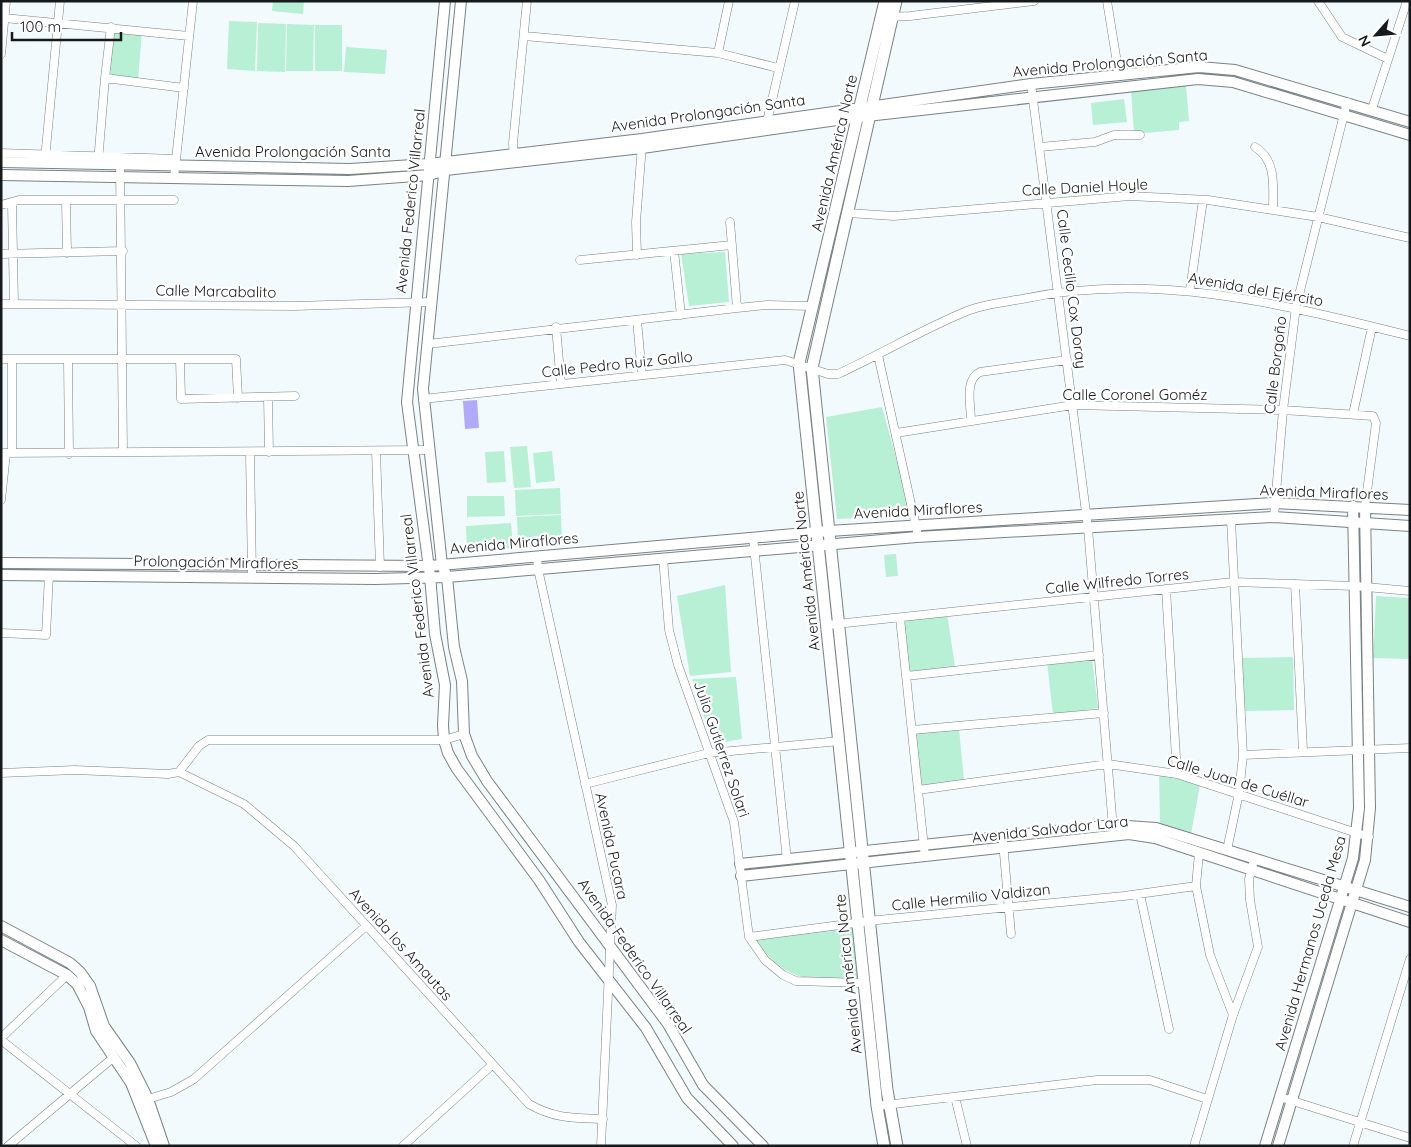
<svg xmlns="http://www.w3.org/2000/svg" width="1411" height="1147" viewBox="0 0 1411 1147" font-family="Quicksand,sans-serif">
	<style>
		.park { fill: #b7f0d4 }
		.water { fill: #b0aaf9 }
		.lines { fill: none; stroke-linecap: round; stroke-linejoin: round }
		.street-casing { stroke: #7a8285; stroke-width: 9 }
		.secondary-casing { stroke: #7a8285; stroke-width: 12 }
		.primary-casing { stroke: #7a8285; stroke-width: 13 }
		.street { stroke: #fff; stroke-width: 8 }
		.secondary { stroke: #fff; stroke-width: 10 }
		.primary { stroke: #fff; stroke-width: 11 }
		.labels { text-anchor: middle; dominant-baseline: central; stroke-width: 4.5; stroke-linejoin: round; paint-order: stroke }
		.street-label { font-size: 15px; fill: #171a1c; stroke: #fff }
	</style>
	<rect width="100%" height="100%" fill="#f2fafe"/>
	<path class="park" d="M273 1H304L303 14 272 11Z
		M229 21 257 22 255 71 227 69Z
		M258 23 286 24 285 72 257 71Z
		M287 24 314 25 313 71H286Z
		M315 25H342V71H315Z
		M111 27 142 31 138 81 105 78Z
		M346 47 387 50 385 74 344 72Z
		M1186 86 1189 121 1179 122V130L1134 134 1131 90Z
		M1124 99 1127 122 1093 125 1091 103Z
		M725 252 729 302 689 306 681 254Z
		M882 407 912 515 837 519 826 417Z
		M527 446 531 487 514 488 510 447Z
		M504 451 506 482 487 483 485 452Z
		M552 451 555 481 536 483 533 453Z
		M560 488 561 514 516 516 515 490Z
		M467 496H504L505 516 467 517Z
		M561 515 562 543 518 544 517 517Z
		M511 523 513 548 467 551 466 526Z
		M896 554 898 576 886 577 884 555Z
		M725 585 731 672 690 676 677 596Z
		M1376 596 1410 598V659L1373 658Z
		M947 613 955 667 908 673 903 616Z
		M1293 657 1294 710 1242 711 1241 658Z
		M1092 660 1098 708 1053 715 1047 662Z
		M736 677 742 739 713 744 692 679Z
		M959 729 964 780 921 786 915 733Z
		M1159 774 1200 785 1191 834 1160 825Z
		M853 928 859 978C805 981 790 983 753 939Z"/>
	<path class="water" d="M477 400 479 428 465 429 463 401Z"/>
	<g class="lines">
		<g class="street-casing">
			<path id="street" d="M1107 1 1119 75
				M1318 1 1342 37 1388 59
				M889 17 910 16 1034 1
				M4 18 189 36
				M524 36 718 53 778 68
				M718 53 729 1
				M1 54 6 1
				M105 78 184 88
				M1031 84 1088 528 1113 828
				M1372 109 1407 1
				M766 126 795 1
				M1040 147 1095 142 1114 135H1140
				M1255 147C1277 160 1273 188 1273 210
				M1 153 176 159
				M45 159 60 1
				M514 159 513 143 527 1
				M98 162 105 78 111 27
				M120 165 123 452
				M174 178 193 1
				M66 201 67 253
				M12 204 14 304
				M1 205 19 200H174
				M848 213 894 216 1130 196 1208 200 1273 210 1318 217 1410 238
				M730 222 737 308
				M674 251 681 315
				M1 254 123 251
				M637 255 636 222 642 145
				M580 260 732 245
				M1190 290 1203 200
				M1 304 294 306 431 302
				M637 320 642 375
				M556 327 561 384
				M428 344 737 308 767 305 811 306
				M878 355 917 531
				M1 359H236L238 398
				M68 359 69 454
				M180 359 181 399 295 396
				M268 397 269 452
				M423 399 785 360 828 374H838C881 354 923 329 967 311 984 304 1005 302 1022 299 1154 271 1282 304 1410 336
				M1353 414 1372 327
				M971 421C971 405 964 380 980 372L1067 360
				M896 433 1073 405 1283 410 1373 416 1376 423 1365 507
				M376 451 380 567
				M12 452V359
				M250 452 252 576
				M1 453 429 450
				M1 500 6 453
				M1274 517 1283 410 1296 307 1347 102
				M753 537 787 860
				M537 556 538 569 612 905 601 1146
				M663 558 669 630 678 665 734 822 749 937 765 960 783 975 796 981 864 983
				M1295 584 1303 751
				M1166 589 1177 774
				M900 618 925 857
				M827 625 1233 582 1355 586 1410 591
				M1 633 46 635 49 575
				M906 676 1099 655
				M912 730 1104 713
				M1243 755 1410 748
				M179 772 244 804 294 846 529 1104C555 1119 574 1118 603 1119
				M1 773 75 770 168 774 179 772 199 746 208 740H444L464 734
				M585 784 709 753 840 741
				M918 790 1108 764 1177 774 1369 837
				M1003 842 1011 934
				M1227 850 1239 793 1243 755 1231 520
				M1199 853 1196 886 1210 955 1233 1015
				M1140 894 1169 1029
				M749 937 878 920 1124 896 1196 886
				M1 1038 67 975
				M1 1040 136 1146
				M955 1097 967 1146
				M1280 1097 1410 1138
				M148 1099 171 1092 194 1079 366 926
				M877 1106 1097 1080H1150L1207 1099
				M8 1146 114 1057
				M403 1146 492 1065
				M1194 1146 1233 1015 1258 947 1250 900 1249 879 1254 860
				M1353 1146 1410 959"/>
		</g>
		<g class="secondary-casing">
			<path id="secondary" d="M445 1 407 402 430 576 435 634 445 685 443 725 444 740 448 753 457 769 539 880 579 942 646 1028 687 1098 733 1146
				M461 1 423 389 442 565 447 577 454 647 462 681 464 734 472 756 487 781 668 1024 703 1085 763 1146
				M1 162 350 169 429 164 642 139 1031 84 1199 67 1235 70 1410 122
				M1 175 348 181 429 175 446 170 642 148 858 117 1198 79 1233 82 1410 135
				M1 563 429 566 829 531 1274 503 1410 510
				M1 575 375 579 447 577 917 537 1274 517 1410 526
				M740 864 1113 825 1156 828 1410 907
				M741 876 1129 834 1155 838 1410 922
				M1 926 70 963 80 972 90 986 104 1026 130 1063 148 1099 164 1146
				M1 940 67 975 77 984 89 1007 96 1031 131 1083 156 1146
				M1265 1146 1353 858 1359 808 1353 506
				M1278 1146 1365 860 1370 808 1365 507"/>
		</g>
		<g class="primary-casing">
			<path id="primary" d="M896 1 812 368 887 1090 897 1146
				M884 1146 877 1106 799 363 885 1"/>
		</g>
		<use href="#street" class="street"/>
		<use href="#secondary" class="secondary"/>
		<use href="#primary" class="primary"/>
	</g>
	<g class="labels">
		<g class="street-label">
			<text transform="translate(1110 63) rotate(-5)">Avenida Prolongación Santa</text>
			<text transform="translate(708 113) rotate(-8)">Avenida Prolongación Santa</text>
			<text x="293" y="151">Avenida Prolongación Santa</text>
			<text transform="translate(834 153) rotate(-77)">Avenida América Norte</text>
			<text transform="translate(1085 187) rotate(-3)">Calle Daniel Hoyle</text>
			<text transform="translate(410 201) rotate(-84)">Avenida Federico Villarreal</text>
			<text transform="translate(1072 289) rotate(83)">Calle Cecilio Cox Doray</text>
			<text transform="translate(1256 289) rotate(10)">Avenida del Ejército</text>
			<text transform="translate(216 291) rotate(1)">Calle Marcabalito</text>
			<text transform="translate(617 364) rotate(-6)">Calle Pedro Ruiz Gallo</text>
			<text transform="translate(1275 365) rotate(-83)">Calle Borgoño</text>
			<text x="1135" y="394">Calle Coronel Goméz</text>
			<text transform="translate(1324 492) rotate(2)">Avenida Miraflores</text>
			<text transform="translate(918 510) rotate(-3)">Avenida Miraflores</text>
			<text transform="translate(514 543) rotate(-5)">Avenida Miraflores</text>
			<text transform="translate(216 562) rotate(1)">Prolongación Miraflores</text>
			<text transform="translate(806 571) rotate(-96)">Avenida América Norte</text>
			<text transform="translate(1117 581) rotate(-6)">Calle Wilfredo Torres</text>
			<text transform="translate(417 606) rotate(-97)">Avenida Federico Villarreal</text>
			<text transform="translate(722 749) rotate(71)">Julio Gutierrez Solari</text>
			<text transform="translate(1238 781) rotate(17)">Calle Juan de Cuéllar</text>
			<text transform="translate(1050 829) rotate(-6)">Avenida Salvador Lara</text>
			<text transform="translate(612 846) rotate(78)">Avenida Pucara</text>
			<text transform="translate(971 897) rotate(-6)">Calle Hermilio Valdizan</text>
			<text transform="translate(1310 943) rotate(-74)">Avenida Hermanos Uceda Mesa</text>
			<text transform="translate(401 944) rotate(48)">Avenida los Amautas</text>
			<text transform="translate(635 956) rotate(55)">Avenida Federico Villarreal</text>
			<text transform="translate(848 974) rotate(-96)">Avenida América Norte</text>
		</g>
	</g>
	<rect width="1411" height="1147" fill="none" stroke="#171a1c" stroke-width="5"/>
	<g transform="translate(1376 35) rotate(243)" stroke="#ffffff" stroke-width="4" paint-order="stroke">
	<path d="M0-4L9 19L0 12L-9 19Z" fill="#171a1c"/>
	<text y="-8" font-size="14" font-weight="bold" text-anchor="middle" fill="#171a1c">N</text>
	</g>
	<path d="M12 32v8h109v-8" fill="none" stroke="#171a1c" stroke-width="2.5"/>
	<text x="20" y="32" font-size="15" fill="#171a1c" stroke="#ffffff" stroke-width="4" paint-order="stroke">100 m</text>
</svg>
